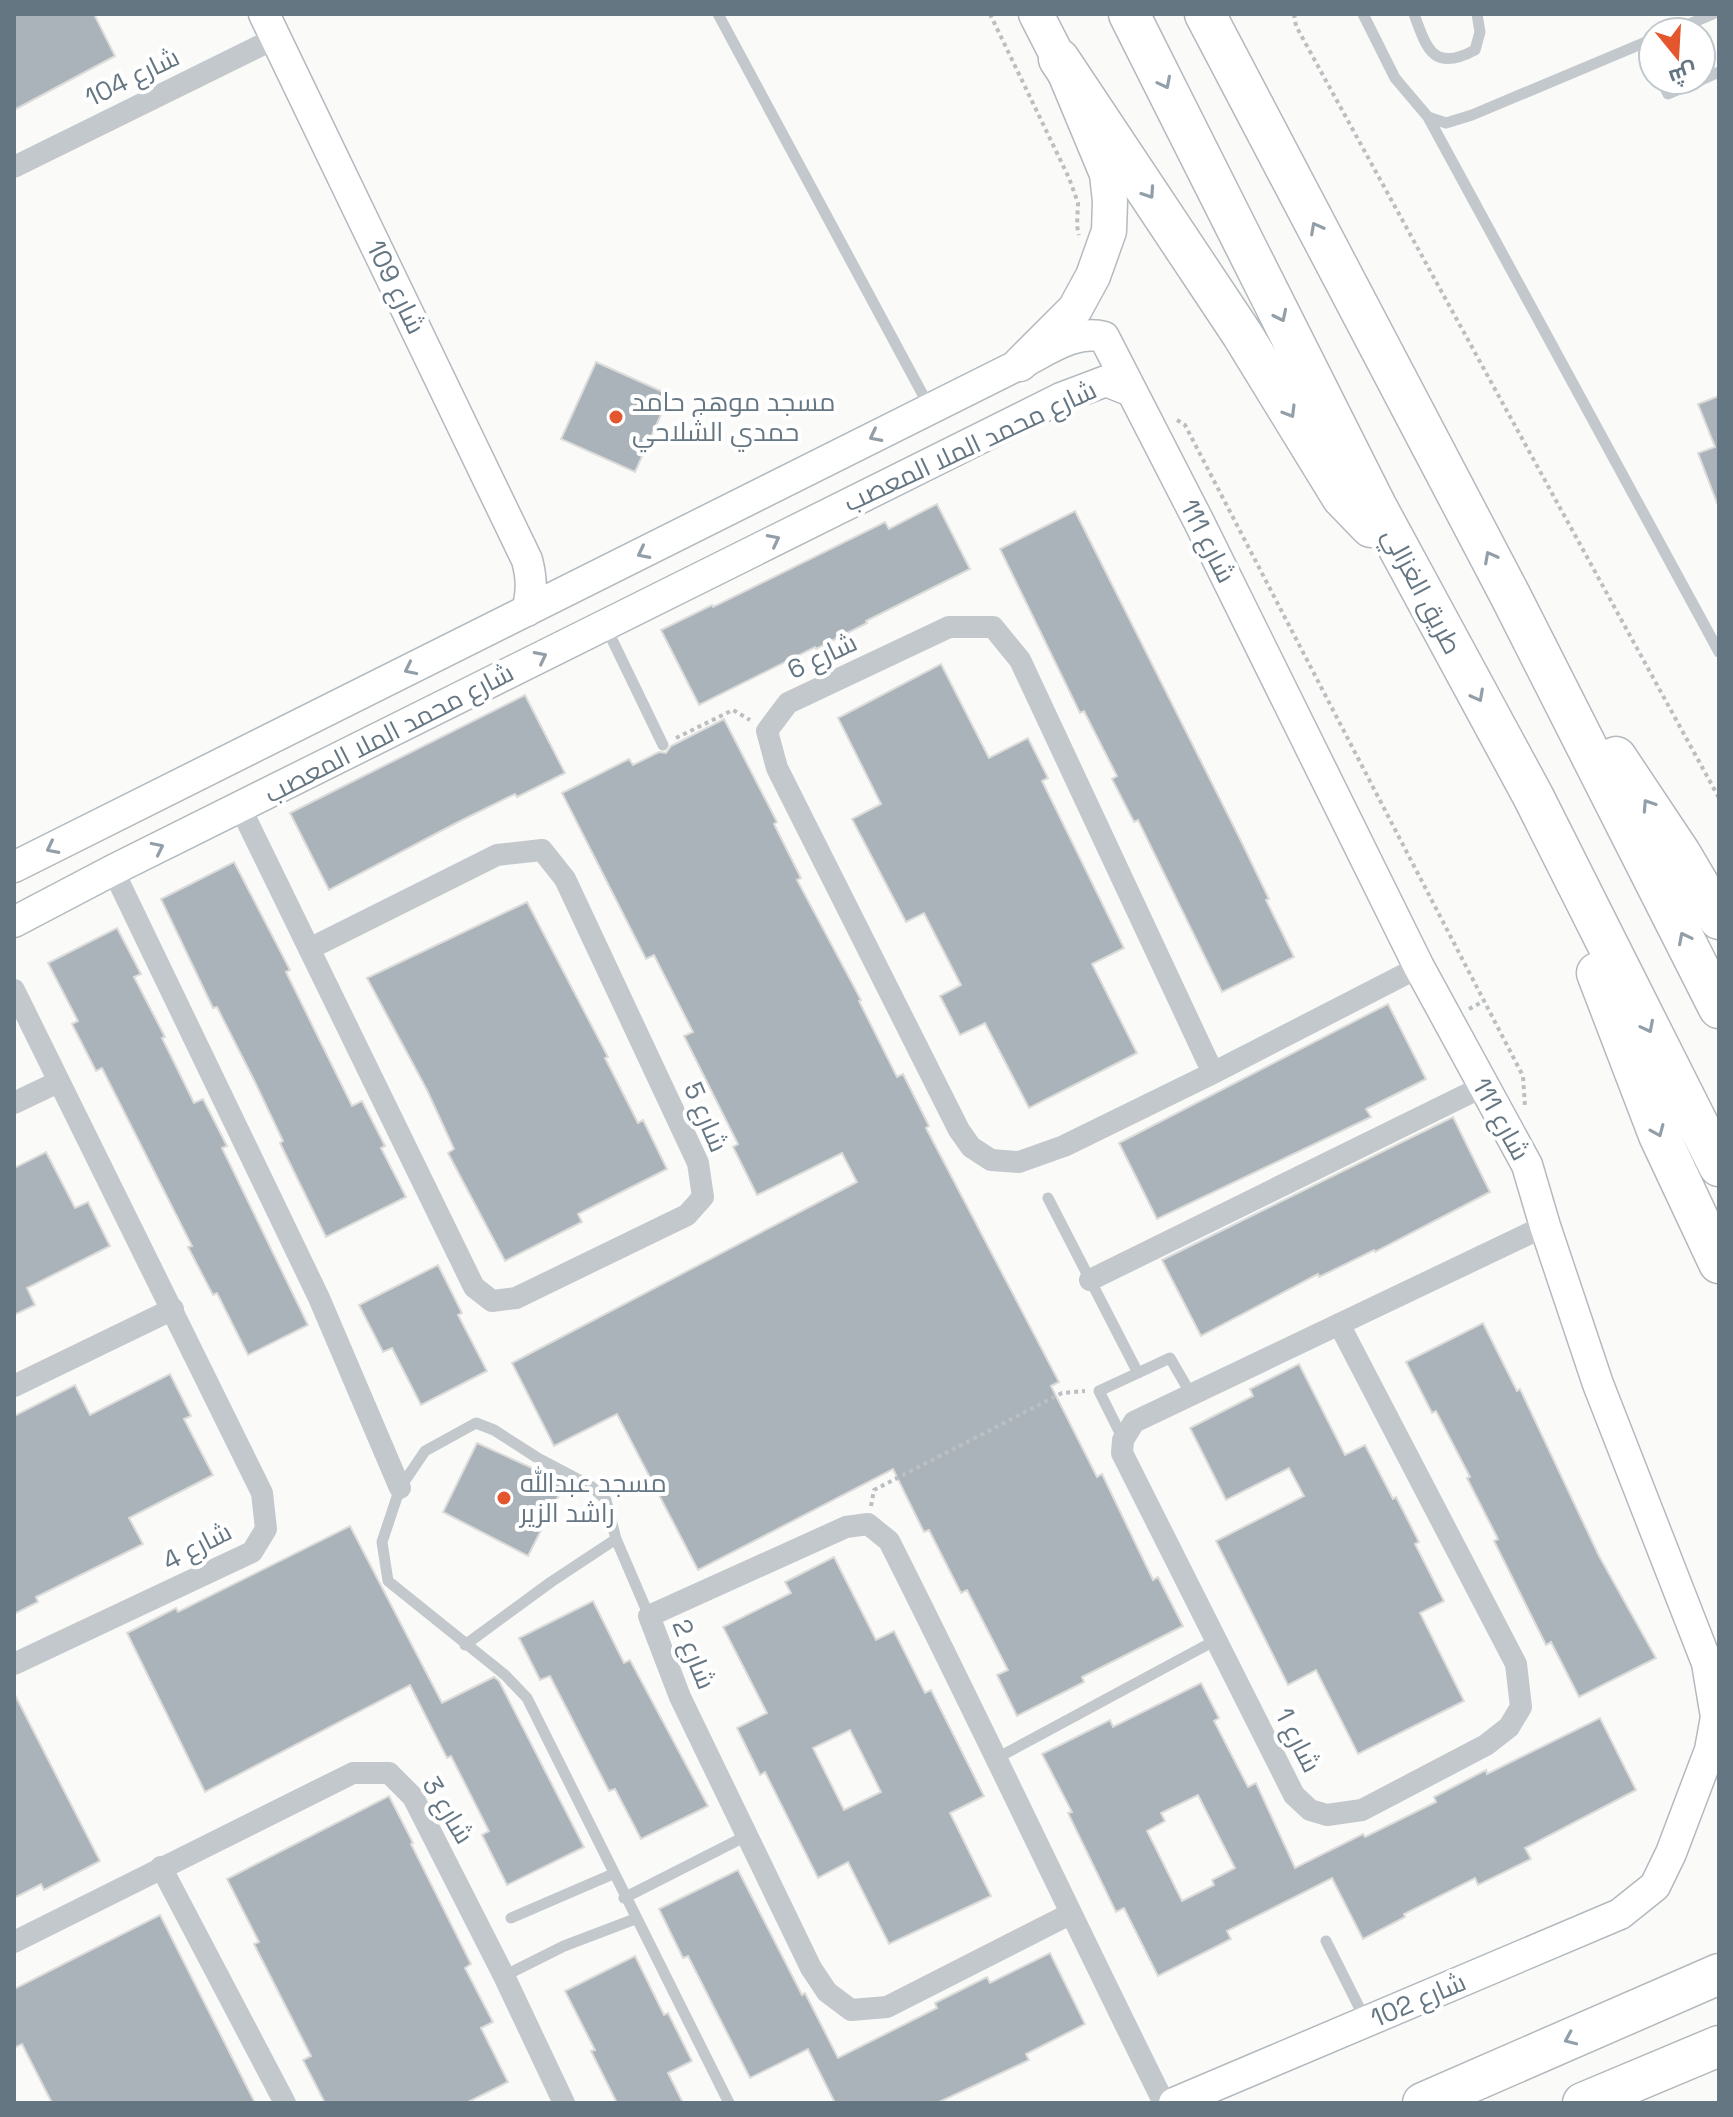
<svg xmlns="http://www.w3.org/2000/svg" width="1733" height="2117" viewBox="0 0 1733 2117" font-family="'Space Grotesk',Cairo,sans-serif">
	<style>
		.building { fill: #aab3b9; stroke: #dcdcda; stroke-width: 2; fill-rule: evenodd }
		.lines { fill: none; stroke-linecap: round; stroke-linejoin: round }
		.secondary-casing { stroke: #b3babf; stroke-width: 33 }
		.primary-casing { stroke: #b5babe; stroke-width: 37 }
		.highway-casing { stroke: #b4b9bd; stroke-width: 43 }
		.path { stroke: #bbbfc2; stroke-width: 4; stroke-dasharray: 4 4; stroke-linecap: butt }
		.lane { stroke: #c3c8cc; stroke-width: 11 }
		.street { stroke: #c3c8cc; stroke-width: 22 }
		.secondary { stroke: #fff; stroke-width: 30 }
		.primary { stroke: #fff; stroke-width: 34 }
		.highway { stroke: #fff; stroke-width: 40 }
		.oneway { stroke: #939fa8 }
		.poi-dot { fill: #e4572e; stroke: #fff; stroke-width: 3 }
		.labels { text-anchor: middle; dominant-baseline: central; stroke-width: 8; stroke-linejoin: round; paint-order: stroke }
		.street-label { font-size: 26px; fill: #657683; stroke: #fff }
		.poi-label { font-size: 26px; fill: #657683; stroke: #fff; text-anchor: start }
	</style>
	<rect width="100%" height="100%" fill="#fafaf8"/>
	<path class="building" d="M14 14H94L115 56 14 110Z
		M596 362 670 395 635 472 561 439Z
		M1719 396V503H1717L1698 453 1715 447 1698 404Z
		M937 504 970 569 866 621 867 623 816 649 815 647 699 705 661 630 712 605 713 607 885 522 889 529Z
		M1075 511 1240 839 1269 899 1266 900 1294 957 1222 992 1138 820 1134 822 1112 779 1117 776 1084 711 1080 713 1000 549Z
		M941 664 989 758 1028 738 1048 778 1042 781 1124 948 1092 964 1137 1053 1029 1108 985 1023 960 1035 940 996 961 985 924 913 906 922 852 819 881 804 838 718Z
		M525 695 565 773 517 797 515 794 458 822 329 890 290 813Z
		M724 719 777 822 774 824 801 878 797 880 861 1000 859 1001 897 1077 903 1074 929 1126 926 1128 1059 1382 1051 1386 1097 1477 1102 1474 1153 1580 1158 1577 1183 1626 1082 1677 1084 1682 1017 1716 997 1675 1008 1670 967 1590 961 1593 929 1530 924 1532 893 1469 698 1570 617 1414 554 1446 512 1363 857 1182 842 1153 757 1195 733 1147 738 1144 684 1036 693 1032 654 955 646 959 562 793 629 759 633 765 659 752 666 753 671 746Z
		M234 862 290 970 286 972 352 1106 362 1101 385 1146 381 1148 406 1197 326 1237 280 1143 283 1141 254 1080 217 1007 213 1008 161 899Z
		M527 902 608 1057 605 1058 638 1123 643 1120 667 1169 578 1214 582 1222 505 1261 448 1153 454 1149 427 1090 367 978Z
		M117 928 141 974 134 977 165 1037 162 1038 194 1103 203 1099 227 1146 222 1148 308 1325 248 1355 217 1293 213 1295 188 1247 192 1246 102 1068 96 1071 72 1024 78 1021 48 963Z
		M1388 1004 1426 1079 1366 1109 1371 1117 1157 1219 1119 1143Z
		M1453 1117 1490 1192 1375 1252 1374 1250 1319 1277 1318 1274 1201 1336 1162 1260Z
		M46 1152 75 1208 88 1202 110 1246 27 1288 35 1305 14 1315V1168Z
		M438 1265 462 1313 458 1315 487 1371 421 1405 392 1348 383 1352 359 1305Z
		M1483 1323 1517 1391 1520 1389 1599 1556 1656 1658 1579 1697 1551 1642 1546 1645 1494 1541 1498 1539 1467 1478 1470 1477 1436 1411 1432 1413 1406 1362Z
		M1299 1364 1345 1455 1365 1445 1393 1499 1396 1497 1419 1542 1415 1544 1444 1601 1420 1613 1464 1701 1358 1754 1316 1670 1288 1685 1216 1541 1304 1496 1289 1468 1226 1500 1190 1428 1253 1396 1250 1389Z
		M170 1374 191 1416 184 1419 213 1475 129 1518 143 1544 36 1597 38 1602 14 1614V1416L75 1385 90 1415Z
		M477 1443 565 1483 528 1556 443 1512Z
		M350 1526 442 1703 494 1677 499 1681 584 1847 507 1885 482 1835 489 1831 451 1756 447 1758 410 1685 205 1792 127 1633 176 1608 178 1612Z
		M834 1557 876 1640 894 1631 925 1693 931 1690 984 1796 950 1813 991 1896 889 1944 848 1862 818 1878 765 1772 760 1775 737 1728 767 1713 723 1627 791 1593 785 1582ZM850 1730 881 1792 844 1810 813 1748Z
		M593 1601 624 1663 630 1660 708 1806 641 1839 615 1789 609 1791 550 1676 540 1680 519 1638Z
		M1201 1683 1219 1718 1214 1721 1248 1787 1256 1783 1295 1868 1363 1834 1365 1837 1436 1802 1434 1797 1486 1770 1487 1774 1600 1718 1636 1790 1525 1848 1531 1859 1478 1885 1475 1878 1404 1914 1405 1917 1363 1939 1332 1878 1227 1931 1231 1939 1158 1976 1124 1908 1116 1912 1068 1813 1072 1812 1042 1754 1110 1720 1113 1727ZM1198 1795 1235 1868 1212 1880 1214 1885 1182 1901 1147 1831 1165 1821 1161 1813Z
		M14 1693 100 1861 44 1890 41 1884 14 1898Z
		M389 1796 413 1843 411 1844 471 1964 465 1968 493 2022 481 2028 508 2082 466 2103H325L303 2060 311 2056 254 1944 259 1942 227 1879Z
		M738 1870 802 1995 805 1993 838 2058 937 2008 935 2003 987 1977 990 1983 1050 1953 1085 2024 1026 2054 1029 2060 937 2103H835L808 2049 750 2078 688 1956 683 1958 659 1909Z
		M160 1915 255 2103H52L22 2044 14 2048V1989Z
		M635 1956 664 2015 668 2013 692 2061 668 2073 683 2103H617L591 2051 595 2050 565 1991Z"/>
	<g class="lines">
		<g class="secondary-casing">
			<path id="secondary" d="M264 14 527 560C532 579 532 592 527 611
				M14 867 1020 364C1045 352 1075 329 1104 337L1199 522 1419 967 1527 1165 1545 1226 1598 1384 1707 1663 1716 1717 1710 1750 1671 1853 1655 1886 1620 1914 1174 2103
				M14 922 113 870 1061 398 1106 381 1131 391"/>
		</g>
		<g class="primary-casing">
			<path id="primary" d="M1020 364 1075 309 1093 276 1109 231 1110 201 1107 174 1059 59 1036 14"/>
		</g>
		<g class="highway-casing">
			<path id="highway" d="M1129 14 1376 506 1533 796 1719 1166
				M1205 14 1510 595 1719 1008
				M1059 59 1242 334 1342 497 1371 527
				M1616 757 1680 853 1719 919
				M1597 973 1659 1135 1719 1263
				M1423 2103 1719 1974
				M1583 2103 1719 2046"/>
		</g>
		<path class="path" d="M990 14 1069 178 1078 203 1077 226 1079 235
			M1294 14 1296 26 1719 798
			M1177 420 1185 425 1523 1076 1525 1107
			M676 738 733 710 750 720
			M1469 1009 1484 1001
			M871 1506 874 1490 1062 1393 1085 1391"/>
		<path class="lane" d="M718 14 930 408
			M1363 14 1395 78 1428 117 1719 652
			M1414 14C1427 50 1434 72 1475 50L1480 32 1477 14
			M1670 32 1713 14
			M1646 42 1653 59
			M1662 80 1668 94 1701 80
			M1701 80 1719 72
			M1428 117 1446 123 1472 115 1653 39
			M605 625 663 745
			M1048 1198 1138 1373
			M1123 1439 1099 1391 1170 1358 1191 1394
			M649 1616 616 1539 606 1500 591 1486 536 1457 494 1430 476 1423 425 1451 400 1488 382 1542 388 1581 505 1675 527 1698 729 2103
			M465 1645 551 1582 616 1539
			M997 1758 1216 1640
			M624 1898 746 1836
			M511 1918 613 1874
			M1326 1941 1366 2021
			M504 1976 564 1946 635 1919"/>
		<path class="street" d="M14 167 276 38
			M240 807 474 1287 492 1301 516 1298 687 1215 703 1197 698 1163 565 879 542 850 497 855 309 949
			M113 870 319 1298 400 1488
			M14 990 262 1493 266 1529 252 1552 14 1664
			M1213 1073 1020 660 993 627H949L788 703 767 731 777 768 959 1130 971 1147 991 1160 1019 1162 1064 1146 1213 1073 1419 967
			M14 1103 58 1082
			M1090 1280 1482 1087
			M1339 1324 1516 1664 1521 1707 1509 1727 1486 1745 1362 1810 1327 1815 1310 1810 1294 1795 1122 1453 1123 1440 1134 1422 1545 1226
			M14 1386 173 1309
			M161 1867 285 2103
			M1070 1914 887 2007 851 2010 827 1992 811 1968 680 1697 649 1616 846 1527 868 1524 889 1541C983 1727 1071 1916 1164 2103
			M14 1942 353 1773H389L413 1797 504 1976 564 2103"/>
		<use href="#secondary" class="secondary"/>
		<use href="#primary" class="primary"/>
		<use href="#highway" class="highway"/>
	</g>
	<defs><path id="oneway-chevron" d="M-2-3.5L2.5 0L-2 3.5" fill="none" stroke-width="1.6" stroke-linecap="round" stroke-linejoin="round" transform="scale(2)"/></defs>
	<g class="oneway">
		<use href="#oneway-chevron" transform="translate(1165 83) rotate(63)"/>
		<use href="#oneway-chevron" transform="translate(1149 193) rotate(56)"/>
		<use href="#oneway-chevron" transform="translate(1316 228) rotate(-118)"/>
		<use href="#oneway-chevron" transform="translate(1281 316) rotate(64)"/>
		<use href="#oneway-chevron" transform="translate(1290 412) rotate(59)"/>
		<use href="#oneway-chevron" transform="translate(875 436) rotate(153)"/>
		<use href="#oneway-chevron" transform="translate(774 540) rotate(-27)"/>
		<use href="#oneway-chevron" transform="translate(643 553) rotate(153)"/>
		<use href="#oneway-chevron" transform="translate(1490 557) rotate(-118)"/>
		<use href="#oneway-chevron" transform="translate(541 657) rotate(-27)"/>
		<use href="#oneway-chevron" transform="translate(410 669) rotate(154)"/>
		<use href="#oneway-chevron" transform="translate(1478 696) rotate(62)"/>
		<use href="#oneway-chevron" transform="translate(1648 805) rotate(-123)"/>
		<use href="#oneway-chevron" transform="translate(52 848) rotate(153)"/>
		<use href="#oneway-chevron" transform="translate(158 848) rotate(-26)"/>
		<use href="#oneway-chevron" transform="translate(1684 938) rotate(-117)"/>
		<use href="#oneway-chevron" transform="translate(1648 1027) rotate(63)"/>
		<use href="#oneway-chevron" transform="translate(1658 1131) rotate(67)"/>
		<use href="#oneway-chevron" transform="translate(1570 2039) rotate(156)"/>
	</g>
	<g class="poi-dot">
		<circle cx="616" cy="417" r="8"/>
		<circle cx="504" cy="1498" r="8"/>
	</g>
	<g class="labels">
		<g class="street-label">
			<text transform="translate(132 77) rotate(-26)">شارع 104</text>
			<text transform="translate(396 287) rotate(64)">شارع 109</text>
			<text transform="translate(970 446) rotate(-25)">شارع محمد الملا المعصب</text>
			<text transform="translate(1208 541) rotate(63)">شارع 111</text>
			<text transform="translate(1422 591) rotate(62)">طريق الغزالي</text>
			<text transform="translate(822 656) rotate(-25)">شارع 6</text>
			<text transform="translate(389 733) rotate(-27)">شارع محمد الملا المعصب</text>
			<text transform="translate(706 1117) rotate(67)">شارع 5</text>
			<text transform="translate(1501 1119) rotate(61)">شارع 111</text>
			<text transform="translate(197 1546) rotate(-27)">شارع 4</text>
			<text transform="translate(694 1654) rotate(68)">شارع 2</text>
			<text transform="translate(1298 1740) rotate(63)">شارع 1</text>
			<text transform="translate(448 1810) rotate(59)">شارع 3</text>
			<text transform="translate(1418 2000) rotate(-23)">شارع 102</text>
		</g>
		<g class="poi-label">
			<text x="632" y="402">مسجد موهج حامد<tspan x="632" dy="30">حمدي الشلاحي</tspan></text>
			<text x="520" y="1483">مسجد عبدالله<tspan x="520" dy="30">راشد الزير</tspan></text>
		</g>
	</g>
	<rect width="1733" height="2117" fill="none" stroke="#657683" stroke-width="32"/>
	<g transform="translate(1677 56) rotate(162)"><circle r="38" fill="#ffffff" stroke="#c1c8cd" stroke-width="2"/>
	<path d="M0-6L14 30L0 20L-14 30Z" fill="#e4572e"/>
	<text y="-12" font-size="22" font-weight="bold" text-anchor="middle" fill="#657683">ش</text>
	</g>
</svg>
